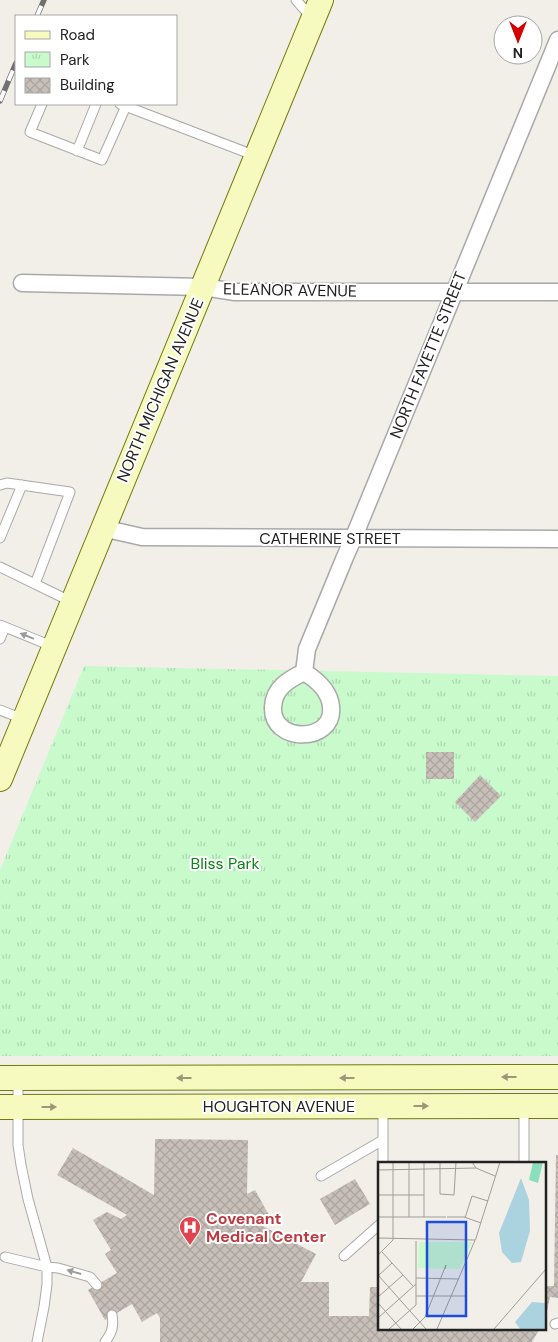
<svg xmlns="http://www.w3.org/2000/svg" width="558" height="1342" viewBox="0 0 558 1342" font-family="'DM Sans',sans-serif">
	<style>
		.park { fill: url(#park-tufts) }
		.building { fill: url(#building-cross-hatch) }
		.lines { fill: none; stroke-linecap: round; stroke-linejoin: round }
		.lane-casing { stroke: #a9a9a9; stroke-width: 11 }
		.street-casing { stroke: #a9a9a9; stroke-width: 19 }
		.secondary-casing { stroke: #707d05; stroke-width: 26 }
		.lane { stroke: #fff; stroke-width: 9 }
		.street { stroke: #fff; stroke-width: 16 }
		.secondary { stroke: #f7fabf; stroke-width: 24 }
		.rail-casing { stroke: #707070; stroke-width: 5.5 }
		.rail { stroke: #fff; stroke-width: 4; stroke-dasharray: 11; stroke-linecap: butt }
		.oneway { fill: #9c9c9c }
		.oneway2 { fill: #979978 }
		.labels { text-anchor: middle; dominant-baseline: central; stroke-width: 4; stroke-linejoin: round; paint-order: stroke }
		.street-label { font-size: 16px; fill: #222; stroke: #fff }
		.park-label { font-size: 16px; fill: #0c8416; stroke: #fff }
		.health-label { font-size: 16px; font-weight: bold; fill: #be3a42; stroke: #fff; text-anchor: start }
		.inset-road { fill: none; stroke: #9f9d99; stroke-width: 1 }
		.view { fill: #1d4ed8; fill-opacity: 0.15; stroke: #1d4ed8; stroke-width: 2.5 }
		.inset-edge { fill: none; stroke: #222; stroke-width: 2.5 }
	</style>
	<defs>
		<pattern id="park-tufts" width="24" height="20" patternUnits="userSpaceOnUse" patternTransform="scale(1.25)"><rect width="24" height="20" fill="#c8facc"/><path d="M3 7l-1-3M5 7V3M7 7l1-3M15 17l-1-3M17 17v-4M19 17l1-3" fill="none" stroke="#acd6af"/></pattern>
		<pattern id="building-cross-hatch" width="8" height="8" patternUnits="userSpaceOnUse" patternTransform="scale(1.25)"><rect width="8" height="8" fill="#c7bfb8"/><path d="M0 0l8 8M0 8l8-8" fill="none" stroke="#aba49e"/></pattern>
	</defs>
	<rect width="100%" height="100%" fill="#f2efe9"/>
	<path class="park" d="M84 666 558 676V1056H0V870Z"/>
	<path class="building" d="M426 752H454V779H426Z
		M480 775 501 796 475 822 455 802Z
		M155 1139 248 1140 247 1194 255 1190 270 1217 257 1223 316 1254 301 1282H329V1316H369L370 1287H379V1328H540L532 1342H160V1318L157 1313 142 1322 132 1304 105 1320 88 1290 117 1273 105 1254 111 1250 93 1220 107 1212 121 1219 127 1215 57 1175 73 1148 154 1195Z
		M556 1155H558V1298L550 1297 545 1320 544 1286H554Z
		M355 1179 370 1204 335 1225 320 1199Z"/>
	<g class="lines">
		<g class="lane-casing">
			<path id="lane" d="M296 0 311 17
				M42 104 30 132 102 160 126 106
				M120 104 256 156
				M77 151 96 104
				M0 485 7 483 70 492 35 584
				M0 538 22 485
				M0 567 72 602
				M0 625 54 647
				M0 639 5 627
				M0 710 23 719
				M18 1079V1145L21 1165 28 1199 47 1267V1284L44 1307 37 1342
				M524 1106V1163
				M383 1107V1163
				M321 1176 383 1140
				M344 1256 379 1225
				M5 1257 47 1267 58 1268 90 1277 97 1285
				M555 1324 558 1323
				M105 1342C112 1333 114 1326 112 1315"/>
		</g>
		<g class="street-casing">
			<path id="street" d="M22 283 203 287 235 292H558
				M102 528 142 537 558 539
				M304 672 307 649 345 557 353 539 558 40
				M304 672C317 680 330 691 331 707 335 743 271 744 273 707 274 688 288 680 304 672Z"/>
		</g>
		<g class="secondary-casing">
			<path id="secondary" d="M0 779 321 0
				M0 1078 558 1077
				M0 1107 558 1106"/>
		</g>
		<use href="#lane" class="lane"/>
		<use href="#street" class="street"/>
		<use href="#secondary" class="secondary"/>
		<g class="rail-casing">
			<path id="rail" d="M37 16 44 0
				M0 101 16 63"/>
		</g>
		<use href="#rail" class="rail"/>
	</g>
	<defs><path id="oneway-solid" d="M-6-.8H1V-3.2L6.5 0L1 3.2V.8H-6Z" transform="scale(1.25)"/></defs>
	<g class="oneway">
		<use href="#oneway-solid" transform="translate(27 636) rotate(-158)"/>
		<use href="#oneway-solid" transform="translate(74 1272) rotate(-164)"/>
	</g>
	<g class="oneway2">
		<use href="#oneway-solid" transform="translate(509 1077) rotate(180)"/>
		<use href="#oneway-solid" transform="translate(184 1078) rotate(180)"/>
		<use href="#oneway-solid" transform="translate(347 1078) rotate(180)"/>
		<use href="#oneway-solid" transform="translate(421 1106)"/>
		<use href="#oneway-solid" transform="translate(49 1107)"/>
	</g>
	<defs>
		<g id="hospital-pin" transform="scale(1.125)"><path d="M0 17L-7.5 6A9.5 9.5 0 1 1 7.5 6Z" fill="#e0444e" stroke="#fff"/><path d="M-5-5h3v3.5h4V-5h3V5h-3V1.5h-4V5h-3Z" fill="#fff"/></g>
	</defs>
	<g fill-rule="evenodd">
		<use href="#hospital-pin" x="190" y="1227"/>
	</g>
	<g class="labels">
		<g class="street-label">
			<text transform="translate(290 290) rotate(1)">ELEANOR AVENUE</text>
			<text transform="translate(428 355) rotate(-68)">NORTH FAYETTE STREET</text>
			<text transform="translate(160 390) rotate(-67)">NORTH MICHIGAN AVENUE</text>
			<text x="330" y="538">CATHERINE STREET</text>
			<text x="279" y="1106">HOUGHTON AVENUE</text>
		</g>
		<g class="park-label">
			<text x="225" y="863">Bliss Park</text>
		</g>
		<g class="health-label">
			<text x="206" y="1218">Covenant<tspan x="206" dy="18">Medical Center</tspan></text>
		</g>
	</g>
	<g transform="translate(378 1162)">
		<rect width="168" height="168" fill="#f2efe9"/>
		<path d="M41 80H94L82 107 40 106Z" fill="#c8facc"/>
		<path d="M155 0H165L160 21 151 18Z" fill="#88e0be"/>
		<path d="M143 16 151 38 152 69 143 100 134 101 124 90 121 71ZM154 140 167 141V167H142L137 160Z" fill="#aad3df"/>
		<path class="inset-road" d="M62 0V32L76 33 78 0M94 0 98 6 117 14M0 8 98 6M0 33H46M0 55H68M31 55V0M46 55V0M69 55H86L103 61M87 56 94 34 110 39M0 76 97 78M4 90 35 124M0 93 15 78V0M0 113 48 167M0 114 14 101M38 116 81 117M38 134H87M0 135 25 113M0 141 23 167M0 156 38 122M11 167 38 143V79M35 167 47 155 68 103 67 107M59 167 98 76 122 0M116 167 168 107"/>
		<path class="view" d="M49 60H88V154H49Z"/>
		<rect width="168" height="168" class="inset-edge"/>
	</g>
	<rect x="15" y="15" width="162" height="90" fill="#ffffff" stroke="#a7a7a7"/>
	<rect x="25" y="31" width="25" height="8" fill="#f7fabf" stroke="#a7a7a7"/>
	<text x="60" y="40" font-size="15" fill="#222222">Road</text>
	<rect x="25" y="52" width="25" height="15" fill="url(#park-tufts)" stroke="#a7a7a7"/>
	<text x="60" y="65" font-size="15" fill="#222222">Park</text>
	<rect x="25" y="78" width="25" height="15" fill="url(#building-cross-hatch)" stroke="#a7a7a7"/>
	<text x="60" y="90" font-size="15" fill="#222222">Building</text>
	<g transform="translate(518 40) rotate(180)"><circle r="24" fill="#ffffff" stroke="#a7a7a7"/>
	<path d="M0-4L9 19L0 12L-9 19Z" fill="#d40000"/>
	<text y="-8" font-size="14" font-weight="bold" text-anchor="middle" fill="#222222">N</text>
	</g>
</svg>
